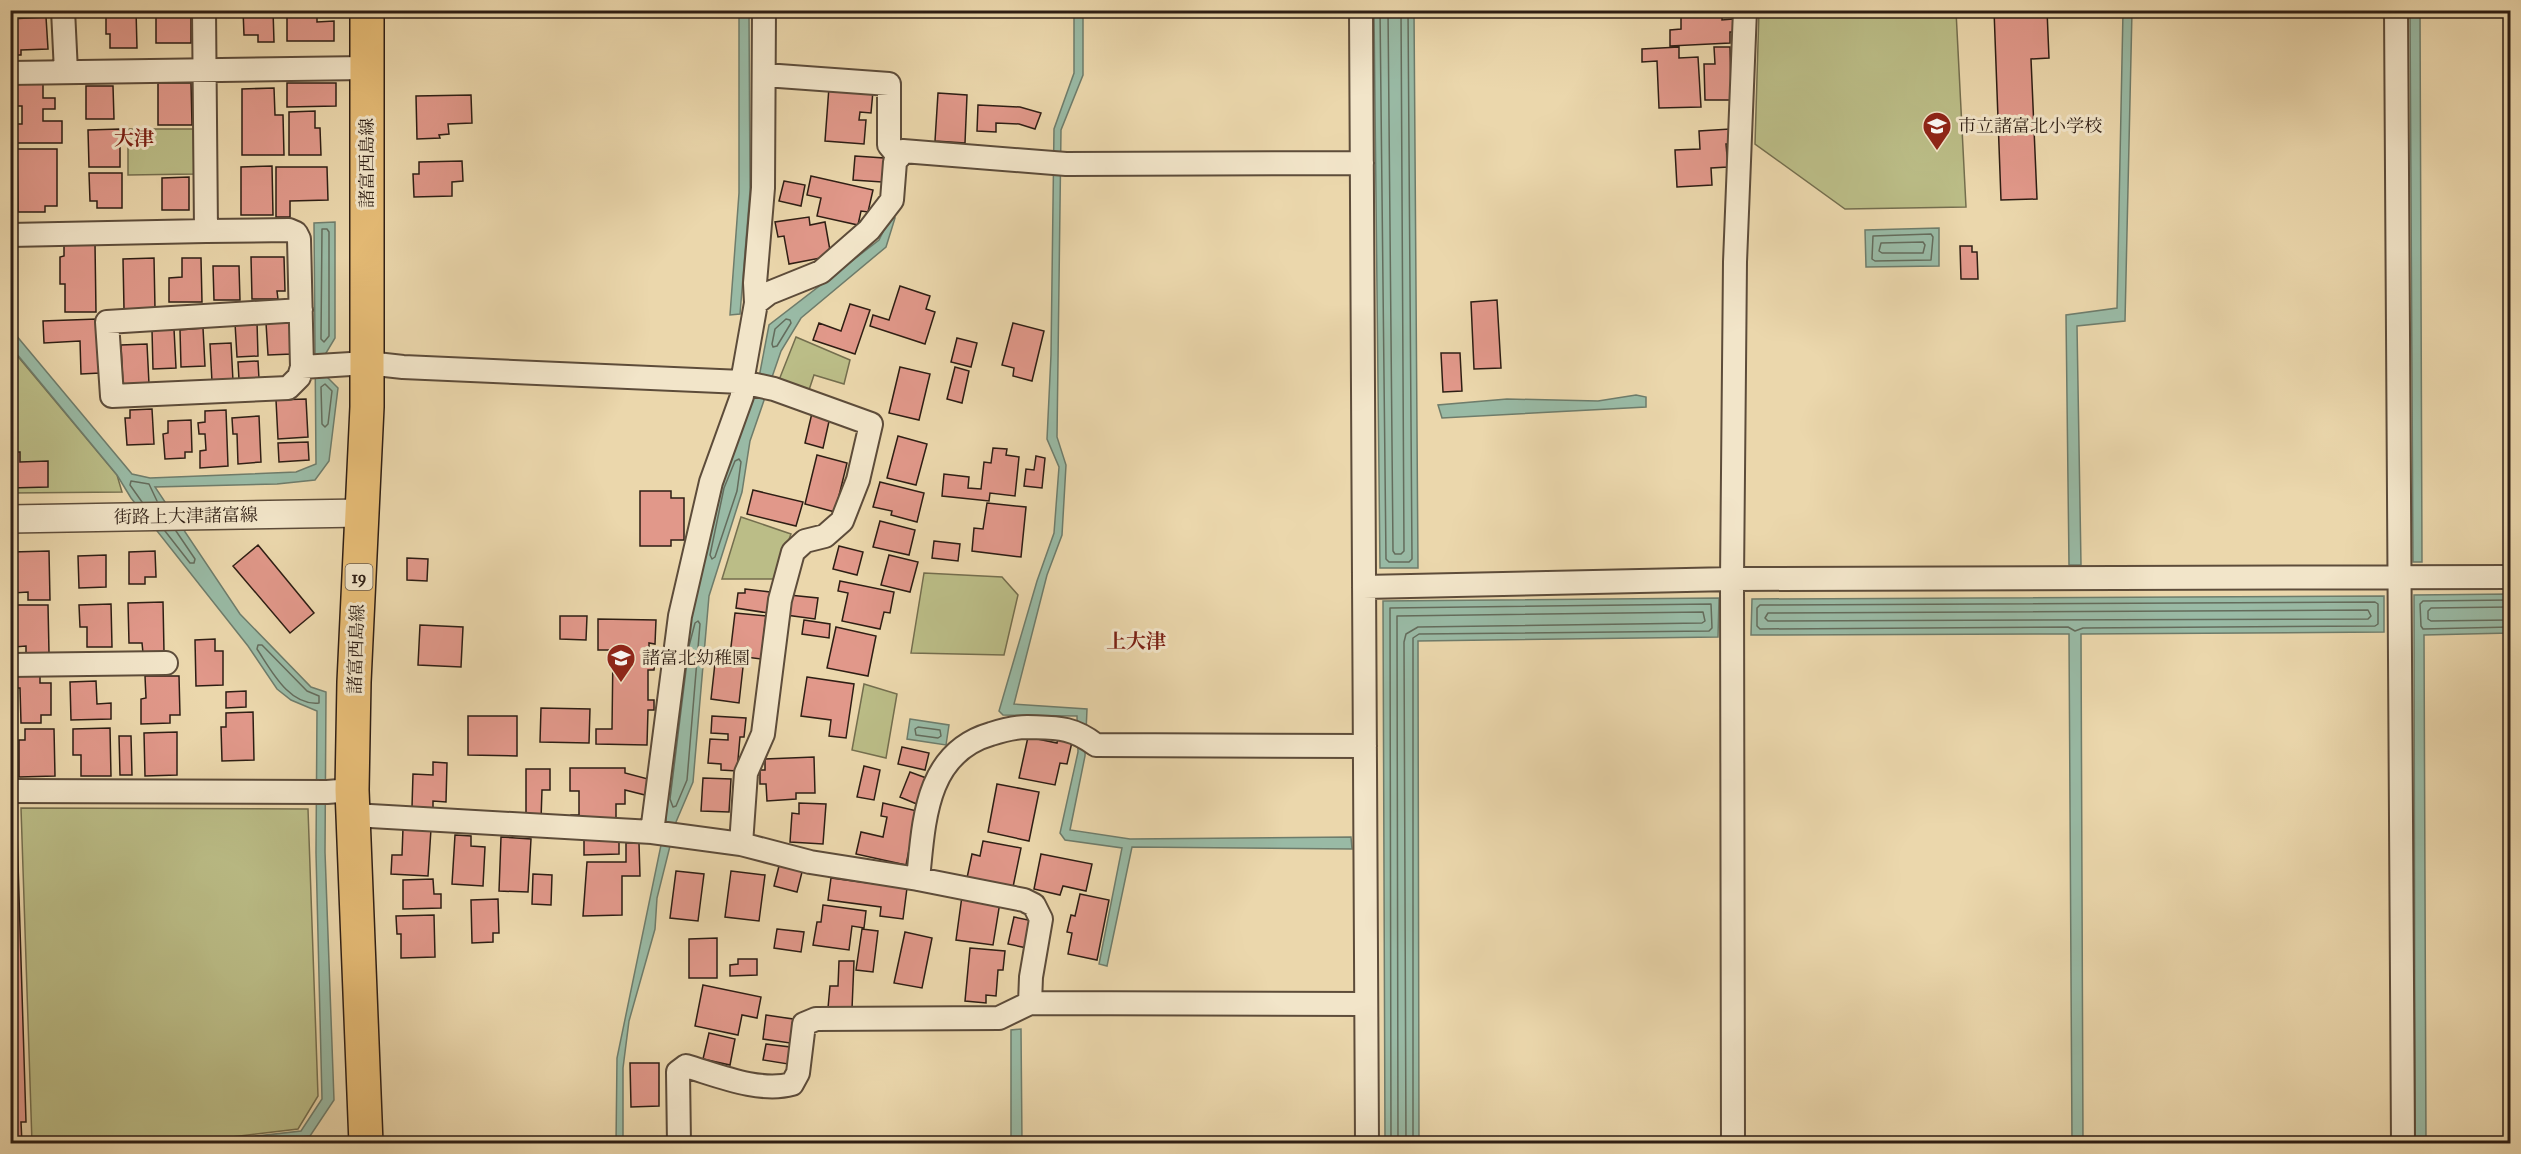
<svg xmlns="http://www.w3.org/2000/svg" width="2521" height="1154" viewBox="0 0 2521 1154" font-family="'IM FELL Great Primer','Noto Serif JP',serif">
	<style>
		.green { fill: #bbbd87; stroke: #746e4e; stroke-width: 1.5 }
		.water { fill: #99baa5; stroke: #6e7c6b; stroke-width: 1.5 }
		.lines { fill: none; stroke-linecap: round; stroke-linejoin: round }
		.shore { stroke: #646c5c; stroke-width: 1.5 }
		.building { fill: #e1988a; stroke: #2e1e14; stroke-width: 1.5 }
		.minor-casing { stroke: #5d4c3a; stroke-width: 26 }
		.tertiary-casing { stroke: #5d4c3a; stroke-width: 30 }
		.primary-casing { stroke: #2e1e14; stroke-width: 36 }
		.minor { stroke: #f2e5c9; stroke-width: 22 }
		.tertiary { stroke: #f2e5c9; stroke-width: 27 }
		.primary { stroke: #e6bc76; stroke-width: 33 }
		.labels { text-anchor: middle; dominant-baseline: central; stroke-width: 6; stroke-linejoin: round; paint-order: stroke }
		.shield { fill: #f2e5c9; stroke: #695a4a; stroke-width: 1.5 }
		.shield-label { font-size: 16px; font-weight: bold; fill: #2e1e14 }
		.poi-label { font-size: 18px; fill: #2e1e14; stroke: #f2e5c9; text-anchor: start }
		.street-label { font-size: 18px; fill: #2e1e14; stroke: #f2e5c9 }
		.neighbourhood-label { font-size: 20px; font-weight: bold; fill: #7a1f14; stroke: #f2e5c9 }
	</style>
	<rect width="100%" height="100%" fill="#ebd7ac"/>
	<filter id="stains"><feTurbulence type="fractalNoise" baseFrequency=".00333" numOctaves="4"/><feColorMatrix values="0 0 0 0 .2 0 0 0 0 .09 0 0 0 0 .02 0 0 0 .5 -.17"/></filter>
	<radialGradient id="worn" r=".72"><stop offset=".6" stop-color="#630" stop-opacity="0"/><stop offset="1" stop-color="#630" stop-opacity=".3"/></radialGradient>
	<path class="green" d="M1759 11H1956L1966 207 1845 209 1755 144Z
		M128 129H193L194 174 128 175Z
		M796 337 850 360 844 384 814 375 809 390 779 380Z
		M10 347 117 475 122 492 11 493Z
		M741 517 791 534 774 579H722Z
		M924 573 1002 577 1018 595 1004 655 911 653Z
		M864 684 897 694 886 758 852 750Z
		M21 808 308 809 318 1096 298 1129 174 1144 32 1143Z"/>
	<path class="water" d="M739 11H749L750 191 740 314 730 315 739 193Z
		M1074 11H1083V75L1061 130 1057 437 1066 465 1062 535 1047 575 1014 704 1087 709 1085 756 1070 830 1130 839 1351 837 1352 849 1132 847 1107 966 1099 964 1122 848 1065 840 1060 833 1078 752 1077 716 1003 715 999 711 1037 581 1054 533 1059 467 1047 439 1051 355 1054 129 1074 73Z
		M1374 11H1414L1418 568H1380Z
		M2123 11H2132L2125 321 2077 326 2081 565H2069L2066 315 2117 308Z
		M2410 11H2420L2422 562H2413Z
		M890 218H895L886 247 801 318 781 351 750 441 742 492 709 596 693 782 676 822 657 898 655 929 629 1021 623 1068V1143L616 1144 617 1058 666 821 664 799 683 645 719 486 756 393 769 325 879 240Z
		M335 222V338L326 353V376L338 388 329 461 315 480 277 484 155 487 240 614 311 687 326 692 325 852 334 1100 310 1136 250 1143H196L301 1131 322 1099 316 853 317 711 291 700 277 689 248 646 131 498 117 475 11 347 10 328 132 474 150 478 296 472 316 464 314 223Z
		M1939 228V266L1866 267 1865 230Z
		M1636 395 1646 397V407L1442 418 1438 405 1507 399 1598 401Z
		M2510 594V633L2424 635 2426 1143H2415L2414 595Z
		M2384 596V632L2081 634 2083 1143H2072L2069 634 1751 635 1752 599Z
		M1719 598 1718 637 1418 641 1419 1143H1385L1383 601Z
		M910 719 949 725 946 745 907 739Z
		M1021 1029 1022 1143H1011V1030Z"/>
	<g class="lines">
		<path class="shore" d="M1380 10 1386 559 1389 562H1409L1412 559 1408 10
			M1388 10 1393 551 1395 554H1401L1404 551 1401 10
			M322 229H327L329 232V336L324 342 321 339Z
			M1931 234 1933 237 1931 260 1875 261 1872 259 1873 236Z
			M1923 242 1925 245 1923 253H1882L1879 251 1881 243Z
			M786 319 790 320 791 323 777 346 773 347 772 344 775 329Z
			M325 384 332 391 328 424 325 427 322 424 321 387Z
			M739 459 741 462 737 491 715 557 712 559 710 555 724 488 735 461Z
			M142 502 130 485 131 481 149 484 157 501
			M165 531 190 563H194L195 559 176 531
			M2510 600 2423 601 2420 604 2421 626 2423 629 2510 627
			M2375 602 2378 604V624L2375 626 2083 628 2075 631 2068 627 1760 629 1757 626V608L1760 605Z
			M2510 607 2431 608 2428 611V619L2431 621 2510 620
			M2368 610 2371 616 2368 619 1768 621 1765 618 1768 613Z
			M698 621 700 624 687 780 676 806 673 807 670 799 689 646 695 623Z
			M258 645H262L307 691 319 696V703C289 706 271 670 257 649Z
			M918 727 940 730 941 736 938 738 916 735 915 729Z
			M1391 1144 1390 608 1711 604 1712 628 1709 631 1419 634 1413 638V1144
			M1398 1144 1397 616 1703 612 1705 621 1702 623 1418 627 1406 634 1404 642 1406 1144"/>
	</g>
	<path class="building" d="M10 10H36L37 12 10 13Z
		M106 10H136L137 48H110V34H106Z
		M156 10H191V43H156Z
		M243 10H273L274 42H258V35H244Z
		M287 10H317V22L334 21V41H287Z
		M1681 10H1715V13L1722 12V20L1733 19V32H1730V43L1670 46V30L1681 29Z
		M1994 10H2047L2049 58 2031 59 2037 199 2001 200Z
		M46 17 48 49 21 50V55H10V19Z
		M1679 47V58L1698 57 1701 107 1659 108 1657 61 1642 62V49Z
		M1714 47H1730L1731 100H1705L1704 64H1715Z
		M10 83H43V98H55V109H43V121H62V143H10V124H22V106H10Z
		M158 83H191L192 125H158Z
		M287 83H336V106L287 107Z
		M86 86H113L114 119H86Z
		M829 87 873 91 871 113 860 112 859 120H866L864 144 825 141Z
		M274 88 275 115H283L284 155H242V89Z
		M938 93 967 95 965 143 935 141Z
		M471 95 472 123 448 124 449 134 439 135 440 138 417 139 416 96Z
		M978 105 1020 107 1041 113 1035 129 1019 124 996 123V132L977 131Z
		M315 111V128H320L321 155H289V112Z
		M120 129V167H89L88 130Z
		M1730 129 1731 144H1726L1728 167 1711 168 1712 185 1677 187 1675 150 1700 149 1699 131Z
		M17 149H57V206H45V212H18Z
		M855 156 884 158 882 182 853 180Z
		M462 161 463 181 452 182V196L414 197 413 174H419V162Z
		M272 166 273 215H241V167Z
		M276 167H327L328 200 290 201V217H276Z
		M89 173H122V208H97V201H90Z
		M811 176 873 190 868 212 861 211 858 225 817 216 821 198 807 195Z
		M189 177V210H162V178Z
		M784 181 805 185 801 206 779 201Z
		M809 217 810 225 825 222 831 256 789 264 784 236 778 237 775 222Z
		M64 244H95L96 312H65V284H60V257L64 256Z
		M1960 246H1972V252H1977L1978 279H1961Z
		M251 257H284L285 291H277L278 299H252Z
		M154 258 155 309H124L123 259Z
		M182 258H201L202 302H169V278L182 277Z
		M213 266H239L240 300H214Z
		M900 286 930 296 926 309 935 312 925 344 870 326 873 315 889 320Z
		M1497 300 1501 368 1474 369 1471 302Z
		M850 304 870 310 855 354 813 340 819 323 841 331Z
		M97 319 100 373 81 374 80 341 44 343 43 321Z
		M257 322 258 356 237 357 235 323Z
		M290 322 292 354 268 355 266 323Z
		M1013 323 1044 331 1032 381 1013 376 1014 368 1002 365Z
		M203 328 205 366 181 367 180 330Z
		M174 329 176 368 153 369 152 330Z
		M957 338 977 343 971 367 951 362Z
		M231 343 233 381 212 382 210 344Z
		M147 344 149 384 123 385 121 345Z
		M1441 353H1460L1462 391 1443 392Z
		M258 361 259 379 239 380 238 362Z
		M900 367 930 374 919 420 889 413Z
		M955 367 969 371 962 403 947 399Z
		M306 399 308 437 278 439 276 400Z
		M152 409 154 444 127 445 125 418H130V410Z
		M226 410 228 466 200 468V451L206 450 205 434H199L198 423 205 422V411Z
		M812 413 830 417 823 448 805 443Z
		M259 416 261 462 238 464 237 434H233L232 418Z
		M191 420 192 452H185V458L165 459 163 434 168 433V421Z
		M898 436 927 444 916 485 887 478Z
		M308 442 309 460 279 462 278 443Z
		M993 448 1007 449 1006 455 1019 457 1015 496 990 493 989 501 942 496 944 474 969 477 968 488 981 489 984 462 991 463Z
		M10 452H20V462L48 461V487L10 488Z
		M817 455 847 463 835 512 805 504Z
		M1036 456 1045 458 1042 488 1024 486 1026 469 1034 470Z
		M880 482 924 493 917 522 891 515 892 511 873 507Z
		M753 490 803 502 796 526 747 514Z
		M640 491H671V498H684V540H671V546H640Z
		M987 503 1026 507 1021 557 972 551 974 528 983 529Z
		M880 521 915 530 909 555 873 547Z
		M934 541 960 544 958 561 932 558Z
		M258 545 314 613 290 633 233 566Z
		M839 546 863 552 857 575 833 569Z
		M49 551 50 600H28V592L13 593 12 552Z
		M155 551 156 577H145V584H129V552Z
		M106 555V587L79 588 78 556Z
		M889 555 918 562 910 592 881 585Z
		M407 558 428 559 427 581 407 580Z
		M840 581 894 592 890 613 884 612 880 629 842 621 848 593 838 591Z
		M745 589 770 592 768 613 736 608 738 593H745Z
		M789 595 818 598 815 619 786 615Z
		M163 602 164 652 143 653 142 643H129L128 603Z
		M111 604 112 647H87V627H80L79 605Z
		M14 605H48L49 653H26V646L14 647Z
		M735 613 766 616 761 659 730 655Z
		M560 616H587L586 640 560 639Z
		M598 619 656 620 655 644 649 643V660H655L654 670H648V700H654V710H648L647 745 596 744V729H612L613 650H598Z
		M804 620 830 624 829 638 802 634Z
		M420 625 463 627 461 667 418 665Z
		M836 627 876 636 868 676 827 668Z
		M215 639V651H223V685L196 686 195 640Z
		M715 663 743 667 739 703 711 699Z
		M10 676H40V683H51V715H41V723H21L20 688H10Z
		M145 676H179L180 715H170V723L141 724V699L146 698Z
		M807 677 854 684 846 738 829 736 831 720 801 716Z
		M96 681 97 704 111 703V719L71 720 70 682Z
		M246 691V707L226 708V692Z
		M541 708 590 709 589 743 540 742Z
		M253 712 254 760 222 761 221 727H226V713Z
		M468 716H517V756L468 755Z
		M712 716 746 718 744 737H740L737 771 721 770V764L708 763 710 739 728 740V734L711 733Z
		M110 728 111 776H81V755H73V729Z
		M25 729H54L55 776 19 777V740H25Z
		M177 732V775L145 776 144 733Z
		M119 736H131L132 775H120Z
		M1028 737 1057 743 1058 739 1072 742 1067 764 1060 763 1055 785 1019 778Z
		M902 747 929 753 925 770 898 764Z
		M814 757 815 793H796V799L767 801 766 784H760V770H765V759Z
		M433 762 447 763 446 802 433 801V808L412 807 413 774 433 775Z
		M864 766 880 770 874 800 857 797Z
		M570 768H625V773L648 779 645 795 625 790V804H616V820L571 824V815H579V791H570Z
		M526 769H550V790H542L541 820H526Z
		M910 772 929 779 919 805 900 797Z
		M703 778 731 779 729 812 701 811Z
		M997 784 1039 792 1029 841 988 832Z
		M799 803 826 804 823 844 790 842 792 813 799 814Z
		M883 803 917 811 906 865 856 854 861 832 883 837 887 817 881 816Z
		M403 828 431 829 428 876 391 874 392 855H402Z
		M10 831H17L26 1122H21L22 1144H10Z
		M455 835 471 836V846L485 847 483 886 452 884Z
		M501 837 531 839 528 892 499 891Z
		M584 837H619V854L584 855Z
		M983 841 1021 848 1013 887 967 878 972 854 980 856Z
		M626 843H639L640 876H622V915L583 916 587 862H626Z
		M1041 854 1092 864 1086 891 1063 886 1060 895 1034 889Z
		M780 862 803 868 797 892 774 886Z
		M676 871 704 874 698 921 670 918Z
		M731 871 765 875 759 921 725 917Z
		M533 874 552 875 551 905 532 904Z
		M831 878 907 888 903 919 880 916 881 907 828 900Z
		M433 879 434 894H441V908L403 909V880Z
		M1080 894 1109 900 1097 960 1068 954 1072 933 1067 932 1071 915 1075 916Z
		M962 896 1000 902 993 945 956 940Z
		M498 899 499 933H493V942L472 943 471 900Z
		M823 905 866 911 864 928 852 926 849 950 813 945 817 922H821Z
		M434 915 435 957 401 958V934H397L396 916Z
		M1014 917 1033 921 1027 948 1008 944Z
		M777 929 804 932 801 952 774 948Z
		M862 929 878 931 873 972 856 970Z
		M905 932 932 938 922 988 894 983Z
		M717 938V978H689V939Z
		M970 948 1005 951 1003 970H998L996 996 986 995V1003L965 1001Z
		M738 959H757V975L730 976V965L738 964Z
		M839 961H854L852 1009 828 1008 830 986H838Z
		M703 985 761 997 757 1018 742 1015 738 1035 695 1026Z
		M766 1015 793 1019 790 1043 763 1039Z
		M709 1033 735 1039 730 1065 703 1059Z
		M766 1044 790 1047 788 1064 763 1060Z
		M630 1063H659V1106L631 1107Z"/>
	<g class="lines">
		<g class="minor-casing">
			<path id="minor" d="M63 10 66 72
				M1361 10 1367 1144
				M2396 10 2403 1144
				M10 73 366 68
				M765 75 889 84V145L899 157
				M206 231 289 230 296 233 299 239 302 367 299 377 288 388 112 396 107 322 301 310
				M10 235 206 231 204 10
				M756 303 769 293 821 272 869 230 892 200 895 162 903 151 1066 164 1362 163
				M302 367 367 363 403 367 742 382 774 389 871 424 858 480 842 521 825 536 805 541 793 552 780 600 763 734 746 773 741 844 652 832 353 815
				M1364 587 1732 579 2510 577
				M10 665 166 663
				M10 791 327 792 352 790
				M652 832 680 616 711 482 742 396V382L756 303 755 283 763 188 764 10
				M741 844 810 862 918 879 1024 900 1034 905 1041 919 1031 977 1030 1003
				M918 879C924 822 925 753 991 734 1003 730 1014 727 1027 727 1056 728 1071 726 1096 745L1365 746
				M679 1144 678 1072 686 1066C717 1075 759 1093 792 1084L798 1073 804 1024 816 1019 999 1018 1030 1003 1366 1004
				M1733 1144 1732 579 1735 262 1745 10"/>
		</g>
		<g class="tertiary-casing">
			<path id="tertiary" d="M10 519 362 513"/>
		</g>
		<g class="primary-casing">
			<path id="primary" d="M366 1144 352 790 354 682 367 407V10"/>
		</g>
		<use href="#minor" class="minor"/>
		<use href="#tertiary" class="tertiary"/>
		<use href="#primary" class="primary"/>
	</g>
	<defs>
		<g id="school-pin" transform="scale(1.5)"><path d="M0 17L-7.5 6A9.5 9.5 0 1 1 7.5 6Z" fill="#8f2418" stroke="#f2e5c9"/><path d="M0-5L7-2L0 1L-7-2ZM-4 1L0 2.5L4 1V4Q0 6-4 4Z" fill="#fff"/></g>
	</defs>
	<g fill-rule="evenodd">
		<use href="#school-pin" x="1937" y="126"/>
		<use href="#school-pin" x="621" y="658"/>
	</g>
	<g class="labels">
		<rect class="shield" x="345.5" y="564" width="27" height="26" rx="4.5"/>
		<g class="shield-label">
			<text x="359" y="577">19</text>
		</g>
		<g class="poi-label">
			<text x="1958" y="126">市立諸富北小学校</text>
			<text x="642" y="658">諸富北幼稚園</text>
		</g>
		<g class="street-label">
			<text transform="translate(367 163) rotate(-90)">諸富西島線</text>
			<text transform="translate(186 516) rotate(-1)">街路上大津諸富線</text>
			<text transform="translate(356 649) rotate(-88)">諸富西島線</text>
		</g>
		<g class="neighbourhood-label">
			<text x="134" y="138">大津</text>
			<text x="1136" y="641">上大津</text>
		</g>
	</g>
	<rect width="2521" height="1154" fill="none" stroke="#ebd7ac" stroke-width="36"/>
	<rect x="12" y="12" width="2497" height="1130" fill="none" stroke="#2e1e14" stroke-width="3"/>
	<rect x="18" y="18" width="2485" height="1118" fill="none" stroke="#2e1e14" stroke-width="1.5"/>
	<rect width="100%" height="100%" filter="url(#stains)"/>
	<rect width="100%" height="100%" fill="url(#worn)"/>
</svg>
